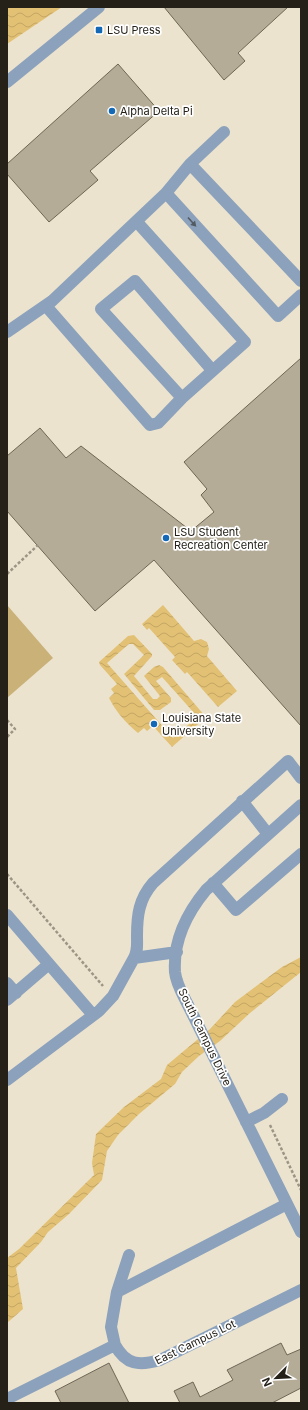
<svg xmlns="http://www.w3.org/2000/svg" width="308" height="1410" viewBox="0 0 308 1410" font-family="Inter,sans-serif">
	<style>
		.green { fill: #cab178 }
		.water { fill: url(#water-waves); fill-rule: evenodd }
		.building { fill: #b5ac98; stroke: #6e6654 }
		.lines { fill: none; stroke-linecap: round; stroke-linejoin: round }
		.path { stroke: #9c9585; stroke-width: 2.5; stroke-dasharray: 3 2; stroke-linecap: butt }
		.minor { stroke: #8ba1bc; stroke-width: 12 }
		.oneway { fill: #535b62 }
		.poi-dot { fill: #1469b7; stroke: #fff; stroke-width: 1.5 }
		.labels { text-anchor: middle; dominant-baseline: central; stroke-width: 3.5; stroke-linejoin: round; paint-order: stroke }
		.poi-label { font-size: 11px; fill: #252119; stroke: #fff; text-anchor: start }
		.street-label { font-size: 11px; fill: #252119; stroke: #fff }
	</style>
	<defs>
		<pattern id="water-waves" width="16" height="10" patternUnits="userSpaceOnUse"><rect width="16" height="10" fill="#e3c174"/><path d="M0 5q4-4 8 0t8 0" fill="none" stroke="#c3a664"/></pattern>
	</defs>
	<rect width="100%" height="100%" fill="#ece3ce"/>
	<path class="green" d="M7 605 53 658 7 698Z"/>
	<path class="water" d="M7 7H62L7 44Z
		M163 605 194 641 201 639 207 642 209 649 207 656 237 691 218 707 187 672 185 674 172 660 175 657 149 628 147 630 142 624Z
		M134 635 152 654V656L134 676 153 699H157L160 696 144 676 154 667 159 665 163 667 205 716V718L172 747 153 726 147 731 144 728 138 733C126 723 116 712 109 698L114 693 111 689 117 684 100 665 99 662 128 636ZM129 644H133L144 655 124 674 154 710H160L171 702V698L156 681 162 677 195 714 196 718 173 738 107 663Z
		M301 957V972L250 1013 220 1041 199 1056 182 1072 175 1084 139 1114 118 1135 107 1151 102 1180 69 1214 48 1232 41 1242 16 1268 23 1309 7 1323V1258L19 1249 94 1175 92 1163 96 1134 124 1107 161 1079 167 1065 210 1029 235 1002 282 967Z"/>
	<path class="building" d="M164 7H288L238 53 245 61 224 80Z
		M118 64 159 111 90 171 98 180 49 222 7 174V164Z
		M301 358V726L154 560 95 611 7 511V456L40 428 66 458 81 446 191 531 214 512 201 495 207 489 184 462Z
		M281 1343 287 1355 301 1349V1388L272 1403H180L174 1391 193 1382 200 1397 233 1380 227 1370Z
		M109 1363 129 1403H61L55 1391Z"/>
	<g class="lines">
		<path class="path" d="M7 574 38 545
			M7 720 15 729 7 737
			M7 874 103 986
			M270 1125 301 1190"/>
		<path class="minor" d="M7 82 99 7
			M190 164 301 281
			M166 193 278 316 301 295
			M46 306 150 425 158 423 182 398 245 342 137 222
			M7 332 52 301 166 193 190 164 224 132
			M182 398 101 309 135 281 212 370
			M242 801 268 834
			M301 805 206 890C187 913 173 941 175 972 176 983 182 993 187 1003L301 1232
			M213 883 236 910 301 854
			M7 915 49 964 7 1000
			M134 958C138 950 137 945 137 936 137 915 139 899 153 883L288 761 301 778
			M49 964 93 1015
			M7 983 16 993
			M7 1080 99 1011 113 996 134 958 177 952
			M246 1122 264 1113 282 1099
			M117 1292 129 1255
			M115 1345 111 1327 117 1292 287 1204
			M7 1399 115 1345C126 1365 139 1366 160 1360L301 1290"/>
	</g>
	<defs><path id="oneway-solid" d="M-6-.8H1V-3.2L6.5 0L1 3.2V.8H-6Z"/></defs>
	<use class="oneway" href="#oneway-solid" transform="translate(192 222) rotate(48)"/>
	<g class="poi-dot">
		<rect x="95" y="26" width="8" height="8" rx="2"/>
		<circle cx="112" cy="111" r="4"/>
		<circle cx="166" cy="538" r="4"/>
		<circle cx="154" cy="724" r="4"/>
	</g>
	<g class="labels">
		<g class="poi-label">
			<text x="107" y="30">LSU Press</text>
			<text x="120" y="111">Alpha Delta Pi</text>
			<text x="174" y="532">LSU Student<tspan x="174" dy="13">Recreation Center</tspan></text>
			<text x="162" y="718">Louisiana State<tspan x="162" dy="13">University</tspan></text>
		</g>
		<g class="street-label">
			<text transform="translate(205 1037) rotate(64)">South Campus Drive</text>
			<text transform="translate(195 1342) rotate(-26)">East Campus Lot</text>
		</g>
	</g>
	<rect width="308" height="1410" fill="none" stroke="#252119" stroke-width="16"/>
	<g transform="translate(276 1378) rotate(246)" stroke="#ffffff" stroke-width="3" paint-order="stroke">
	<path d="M0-3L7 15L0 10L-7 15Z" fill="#252119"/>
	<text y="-6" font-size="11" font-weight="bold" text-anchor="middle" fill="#252119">N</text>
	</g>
</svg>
